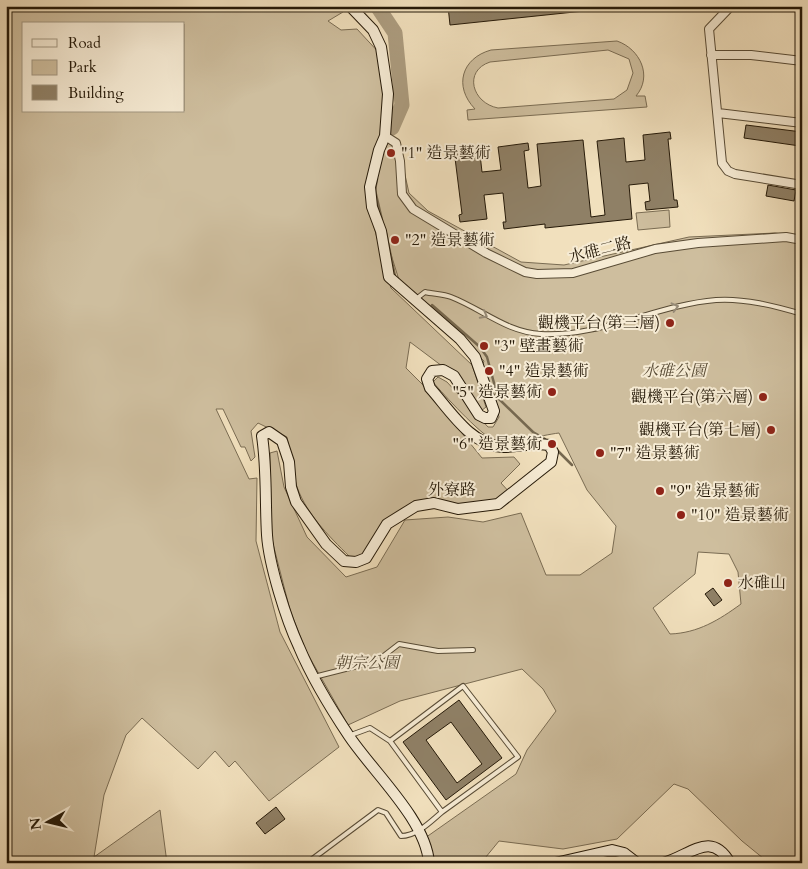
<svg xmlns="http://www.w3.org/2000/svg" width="808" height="869" viewBox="0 0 808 869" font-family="Cardo,'Noto Serif TC',serif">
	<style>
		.green { fill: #cebe9e; stroke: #7a6c53; fill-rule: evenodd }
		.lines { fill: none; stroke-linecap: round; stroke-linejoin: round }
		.stream { stroke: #76684f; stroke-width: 2.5 }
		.river { stroke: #ac9c7f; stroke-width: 15 }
		.building { fill: #8f8066; stroke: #251908; fill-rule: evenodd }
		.lane-casing { stroke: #584b35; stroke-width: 6 }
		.street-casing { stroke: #584b35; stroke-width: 10 }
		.secondary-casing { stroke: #251908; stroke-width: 12 }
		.lane { stroke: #f6ebd4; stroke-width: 4 }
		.street { stroke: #f6ebd4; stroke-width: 8 }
		.secondary { stroke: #f6ebd4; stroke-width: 10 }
		.oneway { stroke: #988c78 }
		.poi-dot { fill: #8f2418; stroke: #f6ebd4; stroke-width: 2 }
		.labels { text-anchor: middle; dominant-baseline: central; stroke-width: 4; stroke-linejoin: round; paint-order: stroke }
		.poi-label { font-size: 16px; fill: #251908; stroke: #f6ebd4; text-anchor: start }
		.street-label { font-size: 16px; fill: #251908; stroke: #f6ebd4 }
		.park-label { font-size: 16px; font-style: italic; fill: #584b35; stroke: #f6ebd4 }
	</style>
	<rect width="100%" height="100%" fill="#f1e0bd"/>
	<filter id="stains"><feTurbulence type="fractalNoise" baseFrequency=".004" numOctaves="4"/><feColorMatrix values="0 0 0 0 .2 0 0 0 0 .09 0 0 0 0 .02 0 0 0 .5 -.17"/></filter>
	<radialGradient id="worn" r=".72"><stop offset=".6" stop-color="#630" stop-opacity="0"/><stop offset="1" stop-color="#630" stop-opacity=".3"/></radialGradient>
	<path class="green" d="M6 6H335L343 12 328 21 341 30 357 29 382 56 391 110 383 142 397 139 409 193 428 211 521 262 564 265 689 237 775 233 802 237V863H769L742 841 688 789 674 784 617 839 563 849 499 841 481 863H430L425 838 516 774 527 750 556 711 543 689 522 669 400 701 348 725 306 651 290 610 271 536 270 453 277 451 284 487 307 537 346 577 377 567 405 520 448 517 483 522 521 513 546 575H580L612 553 616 526 587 490 559 433C542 435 507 445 492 439 480 434 443 394 433 382L438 377 447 382 488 427H493L499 417 483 364 484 361 430 313 399 280 375 203 378 157 372 177 374 227 391 288 472 365 486 407 481 411 442 366 410 342 406 368 423 385 482 458 514 457 520 464 501 483 511 494 498 504 474 506 426 501 394 516 372 555 354 561C332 539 308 517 297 487 292 472 290 453 287 437L258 423 251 431 255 457 251 461 245 447H241L223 409H216L249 479 257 478 256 541 280 632 339 747 269 801 235 761 229 767 215 751 198 769 142 718 126 735 104 795 94 857 160 810 167 863H6ZM24 24H184V111H24ZM698 552 729 554 738 572 741 604C719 620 698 633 670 634L653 608 695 574Z
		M617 41C640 49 653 76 636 96H645L647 107 468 120 467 110 475 109C453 86 462 58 491 50ZM608 50 629 59 633 73 627 90 614 99 498 108C472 103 463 71 490 62Z
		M669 210 670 227 638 230 636 213Z"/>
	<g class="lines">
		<path class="stream" d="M377 179 375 190 382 220
			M386 233 395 276
			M432 305 480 347 487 357 498 398 533 432 545 439
			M556 449 572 465"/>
		<path class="river" d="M377 6 395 33 402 105 392 128"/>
	</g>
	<path class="building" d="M448 6H584V11L450 25Z
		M746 125 802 132 800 146 744 138Z
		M670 132 671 139H668L674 200H677L678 207 646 210 645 202 650 201 648 183 629 185 632 219 545 228V224L504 229 503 222H506L503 193 484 195 487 219 460 222 459 215 462 214 454 150 483 147 484 154H480L482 172 501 170 498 147 528 143 529 150 524 151 528 188 541 186 537 144 583 140 591 217 605 215 597 141 624 138 626 162 645 160 643 135Z
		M768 185 796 190 794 201 766 196Z
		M713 588 722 600 714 606 705 594Z
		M459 700 502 758 446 800 403 742ZM451 722 482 764 457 783 426 740Z
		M276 807 285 819 265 834 256 823Z"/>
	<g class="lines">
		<g class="lane-casing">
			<path id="lane" d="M416 299 425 292C433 294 443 294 451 297 482 309 506 332 541 334 602 337 656 305 716 300 744 298 775 306 802 314
				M314 677 377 661 399 644 438 651 473 650
				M351 735 370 728 390 741 442 812 518 757 463 686 390 741
				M307 863 378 810 386 813 401 836C417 836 430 822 442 812"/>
		</g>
		<g class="street-casing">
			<path id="street" d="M731 6 709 29 722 163 728 171 735 174 802 185
				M800 6 802 7
				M711 55H751L802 61
				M718 113 802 123
				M385 136 396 143 400 161 402 194 413 209 486 253 525 272 537 274 573 273 655 249 698 243 786 237 802 240"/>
		</g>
		<g class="secondary-casing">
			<path id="secondary" d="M350 6 373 30 381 47 388 94 385 136 379 150 370 187 372 207 381 231 389 277 460 339 475 357 494 411 491 418H485L479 415 454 376 443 370 432 371 427 379 430 388C449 409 471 446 503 447 519 447 533 442 549 445L553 452 551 462 498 504 458 509 434 503 416 506 387 524 366 558 356 562 344 561 326 544 296 502 291 487 289 462 282 441 269 432 262 436C267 469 265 501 267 535 269 565 286 619 299 647 312 678 331 709 349 736 373 772 426 820 429 863
				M555 863 612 850 624 853 637 863
				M663 863C690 856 711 829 730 863"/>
		</g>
		<use href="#lane" class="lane"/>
		<use href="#street" class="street"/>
		<use href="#secondary" class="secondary"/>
	</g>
	<defs><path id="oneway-chevron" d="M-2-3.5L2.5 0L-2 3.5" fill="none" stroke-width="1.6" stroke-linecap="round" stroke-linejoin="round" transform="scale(1.25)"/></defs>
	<g class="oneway">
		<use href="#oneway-chevron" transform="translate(675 307) rotate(-14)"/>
		<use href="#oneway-chevron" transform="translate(484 315) rotate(28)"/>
	</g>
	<g class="poi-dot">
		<circle cx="391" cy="153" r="5"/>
		<circle cx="395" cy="240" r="5"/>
		<circle cx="670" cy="323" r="5"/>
		<circle cx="484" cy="346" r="5"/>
		<circle cx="489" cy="371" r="5"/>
		<circle cx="552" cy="392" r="5"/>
		<circle cx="763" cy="397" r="5"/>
		<circle cx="771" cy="430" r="5"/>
		<circle cx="552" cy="444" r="5"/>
		<circle cx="600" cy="453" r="5"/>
		<circle cx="660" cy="491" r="5"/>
		<circle cx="681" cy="515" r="5"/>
		<circle cx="728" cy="583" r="5"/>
	</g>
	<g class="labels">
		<g class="poi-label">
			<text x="401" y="153">"1" 造景藝術</text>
			<text x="405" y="240">"2" 造景藝術</text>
			<text x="660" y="323" text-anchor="end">觀機平台(第三層)</text>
			<text x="494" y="346">"3" 壁畫藝術</text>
			<text x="499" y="371">"4" 造景藝術</text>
			<text x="542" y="392" text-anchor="end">"5" 造景藝術</text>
			<text x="753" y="397" text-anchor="end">觀機平台(第六層)</text>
			<text x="761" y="430" text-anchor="end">觀機平台(第七層)</text>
			<text x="542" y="444" text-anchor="end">"6" 造景藝術</text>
			<text x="610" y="453">"7" 造景藝術</text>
			<text x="670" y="491">"9" 造景藝術</text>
			<text x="691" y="515">"10" 造景藝術</text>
			<text x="738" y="583">水碓山</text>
		</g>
		<g class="street-label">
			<text transform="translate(600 250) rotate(-14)">水碓二路</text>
			<text x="452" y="490">外寮路</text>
		</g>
		<g class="park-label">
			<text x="674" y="371">水碓公園</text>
			<text x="367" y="663">朝宗公園</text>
		</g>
	</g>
	<rect width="808" height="869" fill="none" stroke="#f1e0bd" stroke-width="25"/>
	<rect x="8" y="8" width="793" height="854" fill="none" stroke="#251908" stroke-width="2.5"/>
	<rect x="12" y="12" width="783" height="844" fill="none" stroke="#251908"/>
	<rect x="22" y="22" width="162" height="90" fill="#f6ebd4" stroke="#a29782"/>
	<rect x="32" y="39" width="25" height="8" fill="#f6ebd4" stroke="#a29782"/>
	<text x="68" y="48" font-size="15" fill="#251908">Road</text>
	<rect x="32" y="60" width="25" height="15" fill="#cebe9e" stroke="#a29782"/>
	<text x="68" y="72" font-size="15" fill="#251908">Park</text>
	<rect x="32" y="85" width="25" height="15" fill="#8f8066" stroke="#a29782"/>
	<text x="68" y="98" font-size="15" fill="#251908">Building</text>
	<g transform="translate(48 822) rotate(262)" stroke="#f6ebd4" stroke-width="4" paint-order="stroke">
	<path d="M0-4L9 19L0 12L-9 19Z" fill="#251908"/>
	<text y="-8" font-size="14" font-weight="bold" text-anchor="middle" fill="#251908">N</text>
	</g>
	<rect width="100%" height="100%" filter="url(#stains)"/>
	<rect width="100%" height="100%" fill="url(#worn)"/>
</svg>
